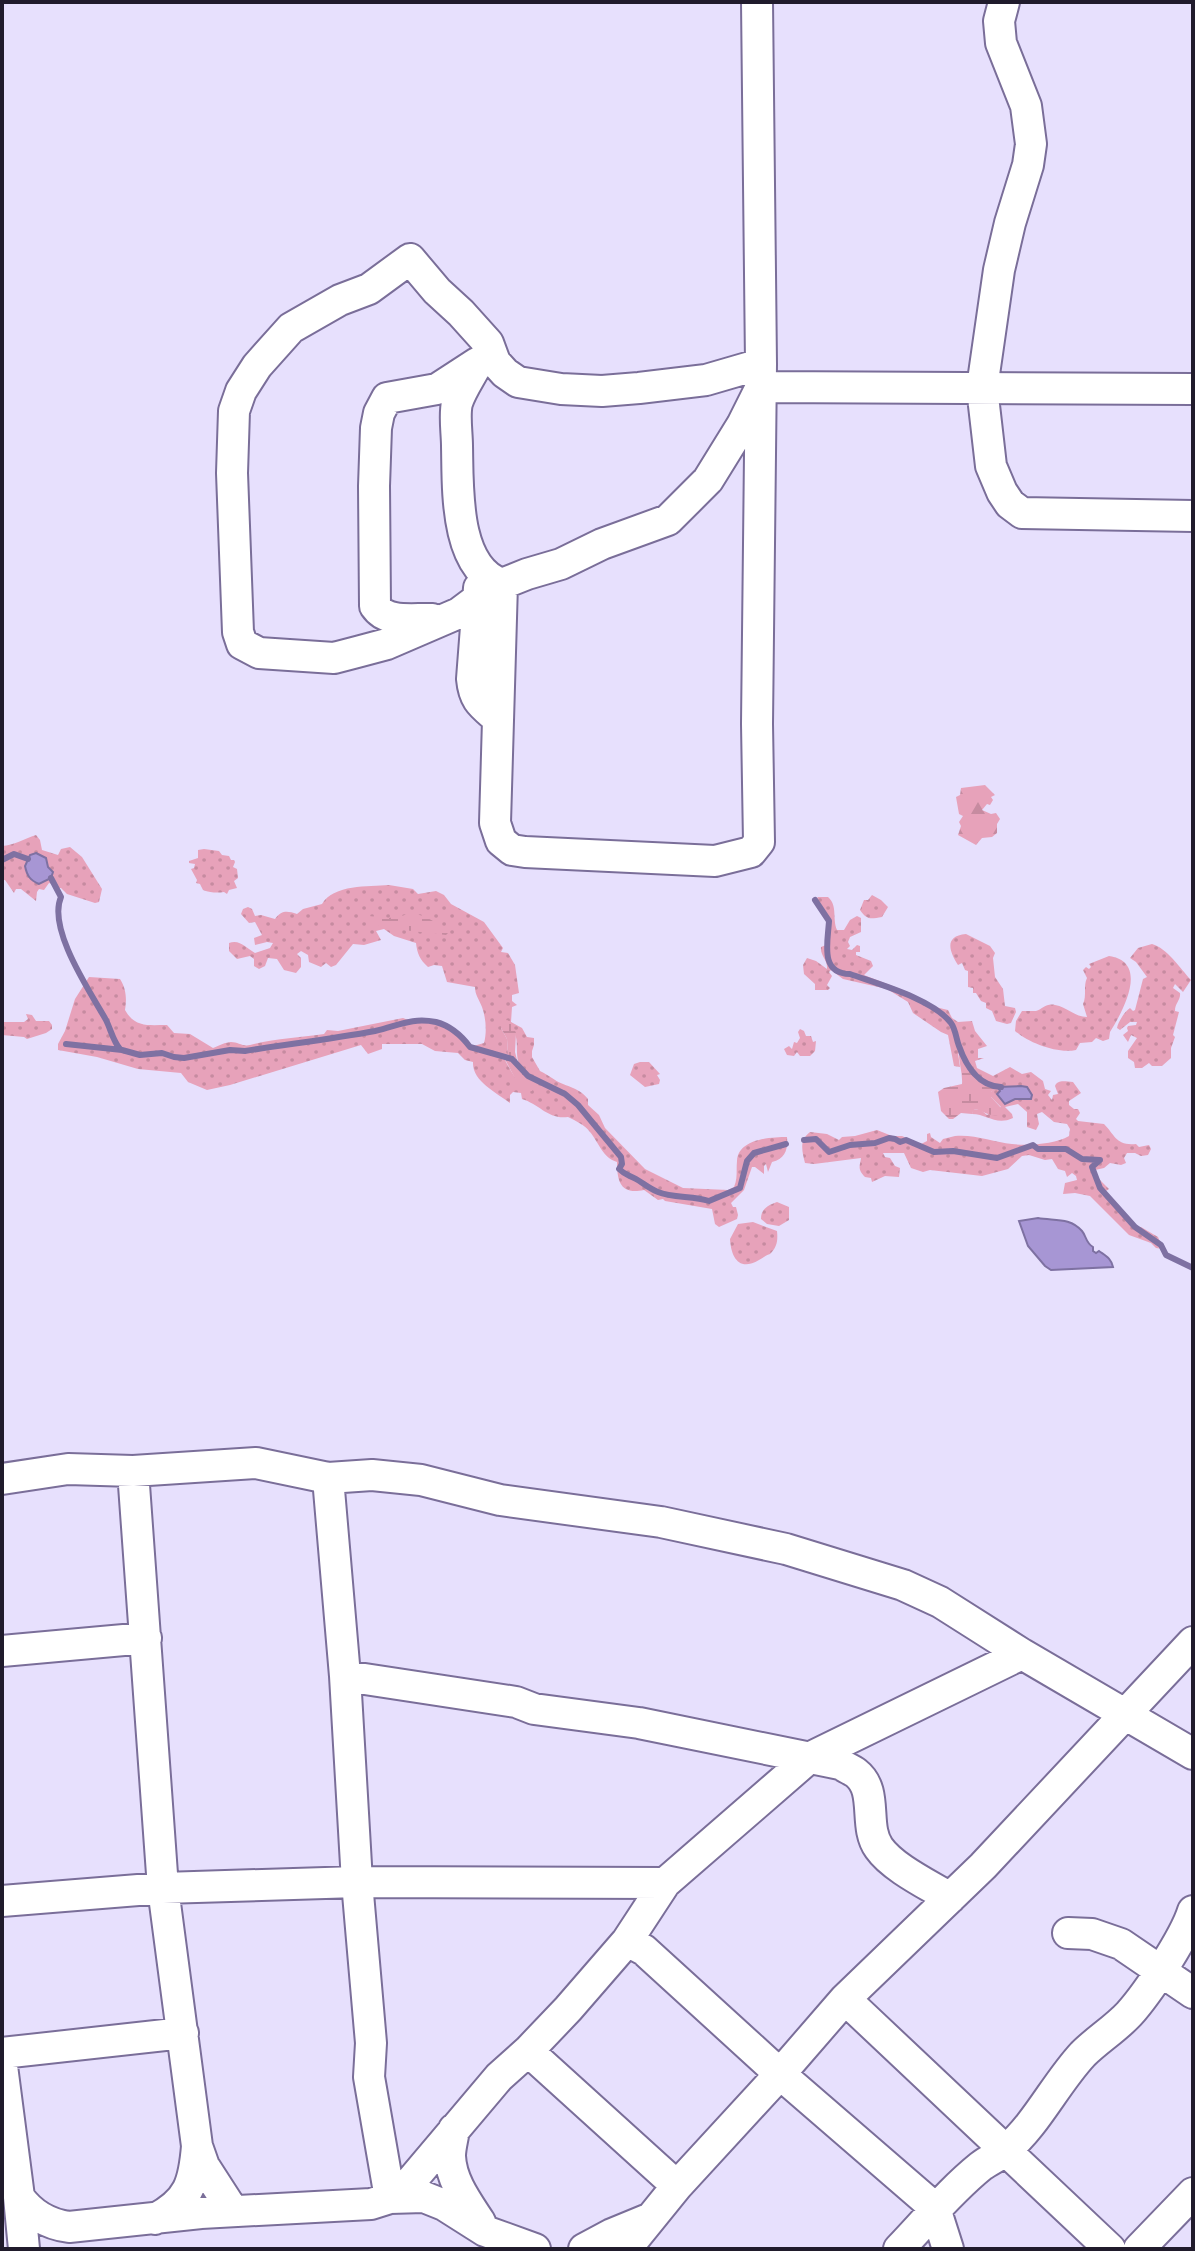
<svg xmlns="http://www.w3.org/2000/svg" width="1195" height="2251" viewBox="0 0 1195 2251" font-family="Commissioner,sans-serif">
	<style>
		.grass { fill: url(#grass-dots); fill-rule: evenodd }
		.forest { fill: url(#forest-firs) }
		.wetland { fill: url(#wetland-marsh) }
		.water { fill: #a796d4; stroke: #7e71a2; stroke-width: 2 }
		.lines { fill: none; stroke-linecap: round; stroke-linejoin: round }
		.stream { stroke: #7e71a2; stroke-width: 6 }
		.minor-casing { stroke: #7a6e99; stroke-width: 34 }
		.minor { stroke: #fff; stroke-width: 30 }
	</style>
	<defs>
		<pattern id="grass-dots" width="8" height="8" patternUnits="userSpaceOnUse" patternTransform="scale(2)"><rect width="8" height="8" fill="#e7a2ba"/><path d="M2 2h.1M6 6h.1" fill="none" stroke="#c68ba0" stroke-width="1.8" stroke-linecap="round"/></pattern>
		<pattern id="forest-firs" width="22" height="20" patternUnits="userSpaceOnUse" patternTransform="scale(2)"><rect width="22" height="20" fill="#e7a2ba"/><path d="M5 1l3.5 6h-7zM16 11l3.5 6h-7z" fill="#c68ba0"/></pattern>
		<pattern id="wetland-marsh" width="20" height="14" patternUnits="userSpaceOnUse" patternTransform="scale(2)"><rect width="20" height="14" fill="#e7a2ba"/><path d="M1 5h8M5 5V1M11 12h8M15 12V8" fill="none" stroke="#c68ba0"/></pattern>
	</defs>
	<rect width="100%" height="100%" fill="#e7e0fd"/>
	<path class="grass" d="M36 835 40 840 42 850 58 855 61 849 70 847 82 857 102 889 99 902 95 903 67 894 61 888H58L59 892 53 884 49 883 44 890 39 889 37 892 36 901 21 889H16L14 893 5 880H2V846C14 845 24 839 36 835Z
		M204 849 219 851 222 855 229 856 231 860H234L235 862 233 867 237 869 238 878 234 881 237 888 229 890 227 894 224 892C218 893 211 893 203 890L200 884 196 883 197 880 191 869 194 868 195 864 189 863V861L198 858V850Z
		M389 885 413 889 418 894 436 891 444 895 451 904 484 922 503 948 501 952 508 953 515 965 519 993 512 995V1001L517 1005 512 1007 511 1022 522 1028 527 1037 534 1038V1045L532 1051V1057L540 1071C545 1073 548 1076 552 1078 564 1087 578 1086 588 1099V1105L599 1115 605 1128 645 1169 683 1188 728 1190 734 1187C738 1178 736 1170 737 1161 738 1139 771 1137 787 1137 788 1148 786 1159 772 1162L768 1172 766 1164 764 1166V1174L755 1167H752L744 1190 731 1203 733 1207H736L738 1215 737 1219 719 1227 715 1224 712 1209 665 1201 663 1199 658 1200 644 1190C621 1195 617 1182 617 1162 603 1158 599 1143 590 1132 585 1125 576 1121 568 1117 549 1120 539 1104 522 1099L521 1093 513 1092 510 1095V1103C496 1092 472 1081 473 1062L465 1060 458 1053 435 1051 422 1044H382V1049L368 1054 361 1045 230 1085 207 1090 188 1082 181 1073 138 1069 97 1057 58 1050V1044L65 1031 75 999 89 977 120 979C126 988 127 999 125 1010 135 1028 149 1025 167 1025L174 1033 190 1034 213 1048C218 1046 226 1042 231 1042 238 1042 243 1047 250 1045 276 1038 298 1038 324 1034L327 1030 338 1031 403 1018C410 1021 415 1020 423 1021 444 1022 459 1031 470 1047L484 1043C487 1032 486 1018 482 1007 479 999 475 995 475 987L447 982 442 966 434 965 428 967C420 960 417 953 416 943L394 936 384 929 376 931 381 940 364 945 353 944 336 965 331 967 326 963 321 967 309 962 308 955 301 951 297 954 301 958V967L296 973 284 970 277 959 268 958 265 966 259 969 254 966V959L250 956 237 959 229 951V943C240 939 246 948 255 953L270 948 273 943 267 942 255 945 254 938 262 935 255 922 249 923 241 914 243 909 248 907 252 909 255 916 261 915 275 919C282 910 287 911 297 914L303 909 322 904C334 884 368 887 389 885ZM512 1027C523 1045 509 1059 528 1076L520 1088V1083C515 1079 507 1064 504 1058L508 1054 507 1039 501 1028Z
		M872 895 881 900 888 907 882 917C870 919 867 920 860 910L864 900H868Z
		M818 897H828C838 906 832 918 837 930H844L850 920 857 916 861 918V932L850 937 848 942 850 946 847 949 852 950 857 945 860 946V952H856V955L871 961 873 966 864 975 908 992 927 1005 948 1010 952 1018 958 1022 972 1021 975 1031 987 1046 978 1049V1058H984L975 1061 977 1068 993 1076 1010 1067 1022 1074 1031 1072 1043 1081 1045 1089 1051 1091 1048 1095 1052 1100 1053 1095 1058 1094 1055 1086C1058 1079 1066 1082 1073 1082L1081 1093 1069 1101V1105L1074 1109H1078L1080 1113 1076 1119 1078 1121 1104 1124C1115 1135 1116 1146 1136 1144L1139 1147 1149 1145 1151 1149 1148 1155 1141 1156 1135 1153H1127L1124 1158 1126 1163 1121 1165 1110 1163 1104 1168 1095 1170 1098 1178 1109 1189 1106 1191V1196L1135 1227H1141L1158 1237 1163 1249 1156 1248 1151 1243 1129 1235 1090 1196 1075 1193 1063 1194 1065 1183 1077 1180 1076 1176 1072 1173 1067 1177 1065 1171 1058 1169 1052 1159 1045 1160 1029 1155 1022 1156 1008 1169 982 1176 930 1170 923 1172 911 1168 904 1153H883L885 1157 890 1158 895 1166 900 1168 899 1177 885 1176 872 1182 871 1178 865 1177C857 1169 860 1166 861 1158L814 1164 805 1163C802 1151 799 1140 810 1132L827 1134 839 1140 842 1137 855 1136 877 1130 892 1136H902L921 1144 927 1141V1134L930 1133 931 1137 940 1143 943 1139C947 1138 951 1137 955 1136 974 1134 994 1142 1012 1144 1029 1146 1055 1144 1069 1136L1070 1129 1067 1124 1054 1122 1042 1112 1037 1114 1039 1124 1036 1130 1027 1127V1112L1018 1104 1005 1107 1012 1114 1013 1118C996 1126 987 1114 972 1114L973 1109 981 1110 987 1115 1001 1107 991 1097V1092L994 1089 974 1074 965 1060 958 1053 960 1067 954 1066 948 1035 941 1032 913 1013 908 1002 887 989 843 979 831 970 829 972 832 976 827 985 830 988 828 990H815V984L804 974 803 965 807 958 816 961 827 969C828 960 820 956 821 947L826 945C833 920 826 920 815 900Z
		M966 934 990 946 995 953 993 958 995 977 1003 989 1005 1006 1015 1008 1016 1012 1011 1023 1007 1024 996 1021 992 1011 986 1008V1003L981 1001 976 993H973V988L968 987V971L965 970 962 963 958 965C949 951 944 936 966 934Z
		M1152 944C1167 948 1180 968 1191 980L1183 992 1175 984 1173 988 1180 993C1181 1000 1175 1003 1175 1011L1179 1012 1173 1035 1175 1037 1171 1048V1058L1162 1066H1152L1149 1063 1142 1068H1135L1134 1062 1128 1058V1051L1137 1038 1131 1035 1128 1042 1123 1035 1128 1031 1127 1028 1128 1026 1136 1025 1137 1022H1130L1120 1030 1117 1028C1118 1022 1125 1011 1130 1008L1133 1011 1135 1010 1143 979 1147 977 1136 962 1130 958 1138 948Z
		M1109 956C1150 962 1123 1011 1110 1032L1109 1039 1103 1041 1096 1038 1092 1042 1080 1043 1076 1050C1057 1054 1029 1043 1015 1031L1016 1021 1022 1011C1027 1011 1031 1011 1036 1011 1043 1009 1046 1003 1055 1005 1067 1007 1075 1017 1087 1017L1083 1004C1087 995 1083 986 1087 978L1083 970 1086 967 1089 969 1091 967 1089 964Z
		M26 1014 32 1015 36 1021H49L52 1025V1029L46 1033 27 1039 24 1037 2 1035V1022H24L28 1019Z
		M800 1029 804 1031 806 1036H811L813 1042 816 1041 815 1051 810 1056H800L797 1052 794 1056 787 1055 784 1049 789 1046 792 1049 794 1042 797 1043 800 1038 798 1032Z
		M640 1062H649L660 1074 657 1075 660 1080 659 1084 645 1087 630 1075 634 1064Z
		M777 1202 789 1207V1220L779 1226 767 1224 761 1219C761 1209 768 1205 777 1202Z
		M753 1222 777 1231C778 1241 777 1247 770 1254 766 1255 763 1258 759 1260 739 1272 731 1257 730 1239L738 1224Z"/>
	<path class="forest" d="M985 785 995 795 991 797 993 800 990 805 987 804 982 810 991 814 996 813 1000 819 997 824V833L992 837 982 838 976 845 958 835 961 826 959 822 963 816 959 814 956 797 960 795 961 788Z"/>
	<path class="wetland" d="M398 913 402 916C420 909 436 922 448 933L446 935 403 930 395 926H379L367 917 368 916 390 918Z
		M507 1020 511 1022 516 1033 515 1052 519 1068 534 1079 532 1091 522 1093C517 1080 510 1070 504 1057L508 1054 507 1039 501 1028 502 1022Z
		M959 1045C966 1063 976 1086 998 1087L991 1092V1097L1003 1110H997L998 1115C988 1117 983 1110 974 1109L972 1114 961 1113 953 1119H949L941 1111 938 1092 944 1088 962 1084C963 1071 957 1058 959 1045Z"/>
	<path class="water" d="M36 853 46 858 48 867 53 872 51 878 39 884C30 880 27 876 25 866L30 855Z
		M1021 1086 1027 1087 1032 1095 1031 1099H1015L1005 1104 997 1094 1000 1091 998 1087Z
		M1038 1218C1054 1221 1070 1217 1082 1231 1087 1237 1085 1242 1093 1247V1251L1096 1253 1099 1251C1106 1256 1111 1258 1113 1267L1051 1270 1045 1266 1028 1246 1019 1221Z"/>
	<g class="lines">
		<path class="stream" d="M2 860 14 854 28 859
			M51 878 61 897C47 929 91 993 106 1020 111 1030 113 1041 120 1049
			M815 900 829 921C828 941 819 974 850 974 878 984 933 999 951 1023 956 1030 956 1039 959 1046 966 1066 979 1086 1001 1087
			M66 1044 122 1050 140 1055 162 1053 174 1057 184 1058 230 1050 245 1051C289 1044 332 1039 375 1031 398 1026 411 1017 436 1022 451 1026 461 1035 470 1047L512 1059 528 1076 565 1094 578 1105 621 1157 622 1164 619 1169C625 1175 629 1175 636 1179 643 1183 650 1189 658 1192 672 1198 693 1196 709 1201L740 1188 747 1161 754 1153 786 1144
			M804 1140 816 1139 829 1152 850 1145 875 1143 889 1138 895 1139 900 1142 906 1140 934 1152 953 1151 997 1158 1033 1145 1038 1149H1066L1082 1159 1100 1160 1092 1167 1100 1188 1135 1227 1161 1245 1166 1255 1193 1268"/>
		<g class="minor-casing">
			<path id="minor" d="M1004 2 999 21 1001 43 1026 106 1031 144 1028 165 1010 223 999 270 982 388 991 466 1002 492 1010 504 1022 513 1193 516
				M477 364C471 376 461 390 457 403 454 415 457 433 457 446 458 487 454 568 502 584
				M761 364 706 380 639 388 602 391 561 389 518 382 505 373 495 362 488 343 461 313 437 291 410 259 369 289 340 300 291 328 257 366 241 391 234 411 232 473 238 632 242 644 259 653 334 658 357 652 387 644 459 613 479 598 502 584 527 574 561 564 602 544 668 520 708 480 742 425 761 387 1193 389
				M502 584 495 823 501 841 512 850 525 852 715 861 751 852 759 842 757 724 761 364 757 2
				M479 588 472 679C474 701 482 705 498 719
				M432 619C414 618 387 624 375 606L374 486 376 428 379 413 387 398 437 389 477 363
				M133 1471 163 1888 197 2146 204 2166 233 2211
				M328 1478 345 1676 357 1882 371 2043 369 2077 390 2198 424 2197 444 2205 485 2231 535 2249
				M2 1479 68 1469 133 1471 256 1463 328 1478 372 1475 421 1480 500 1500 661 1522 786 1549 903 1585 940 1602 1022 1654 1193 1754
				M2 1651 146 1638
				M345 1676 516 1702 534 1709 639 1723 840 1764C845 1767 852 1770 856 1773 879 1791 863 1826 879 1848 893 1868 929 1885 950 1898
				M2 1901 163 1888 357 1882 665 1883
				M1068 1933 1092 1934 1121 1944 1193 1993
				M627 1941 644 1950 780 2074 935 2208 948 2249
				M845 1999 1110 2249
				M528 2051 677 2186
				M2 2053 183 2033
				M2 2066 19 2197C31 2214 47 2224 69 2227L201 2213 371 2204 390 2198 412 2180 499 2077 528 2051 568 2009 627 1941 665 1883 809 1758 1022 1654
				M454 2129C453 2138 450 2147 450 2156 451 2181 467 2202 480 2222
				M19 2197 24 2249
				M155 2219C189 2201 194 2183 197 2146
				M584 2249 612 2234 646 2220
				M626 2249 677 2186 780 2074 845 1999 983 1866 1193 1642
				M899 2249C926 2221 950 2191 981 2166 989 2160 999 2156 1006 2150 1037 2124 1055 2084 1083 2054 1097 2040 1115 2029 1129 2014 1148 1993 1185 1937 1193 1911
				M1139 2249 1193 2193"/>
		</g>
		<use href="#minor" class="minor"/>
	</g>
	<rect width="1195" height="2251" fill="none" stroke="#201b2c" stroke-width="8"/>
</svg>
